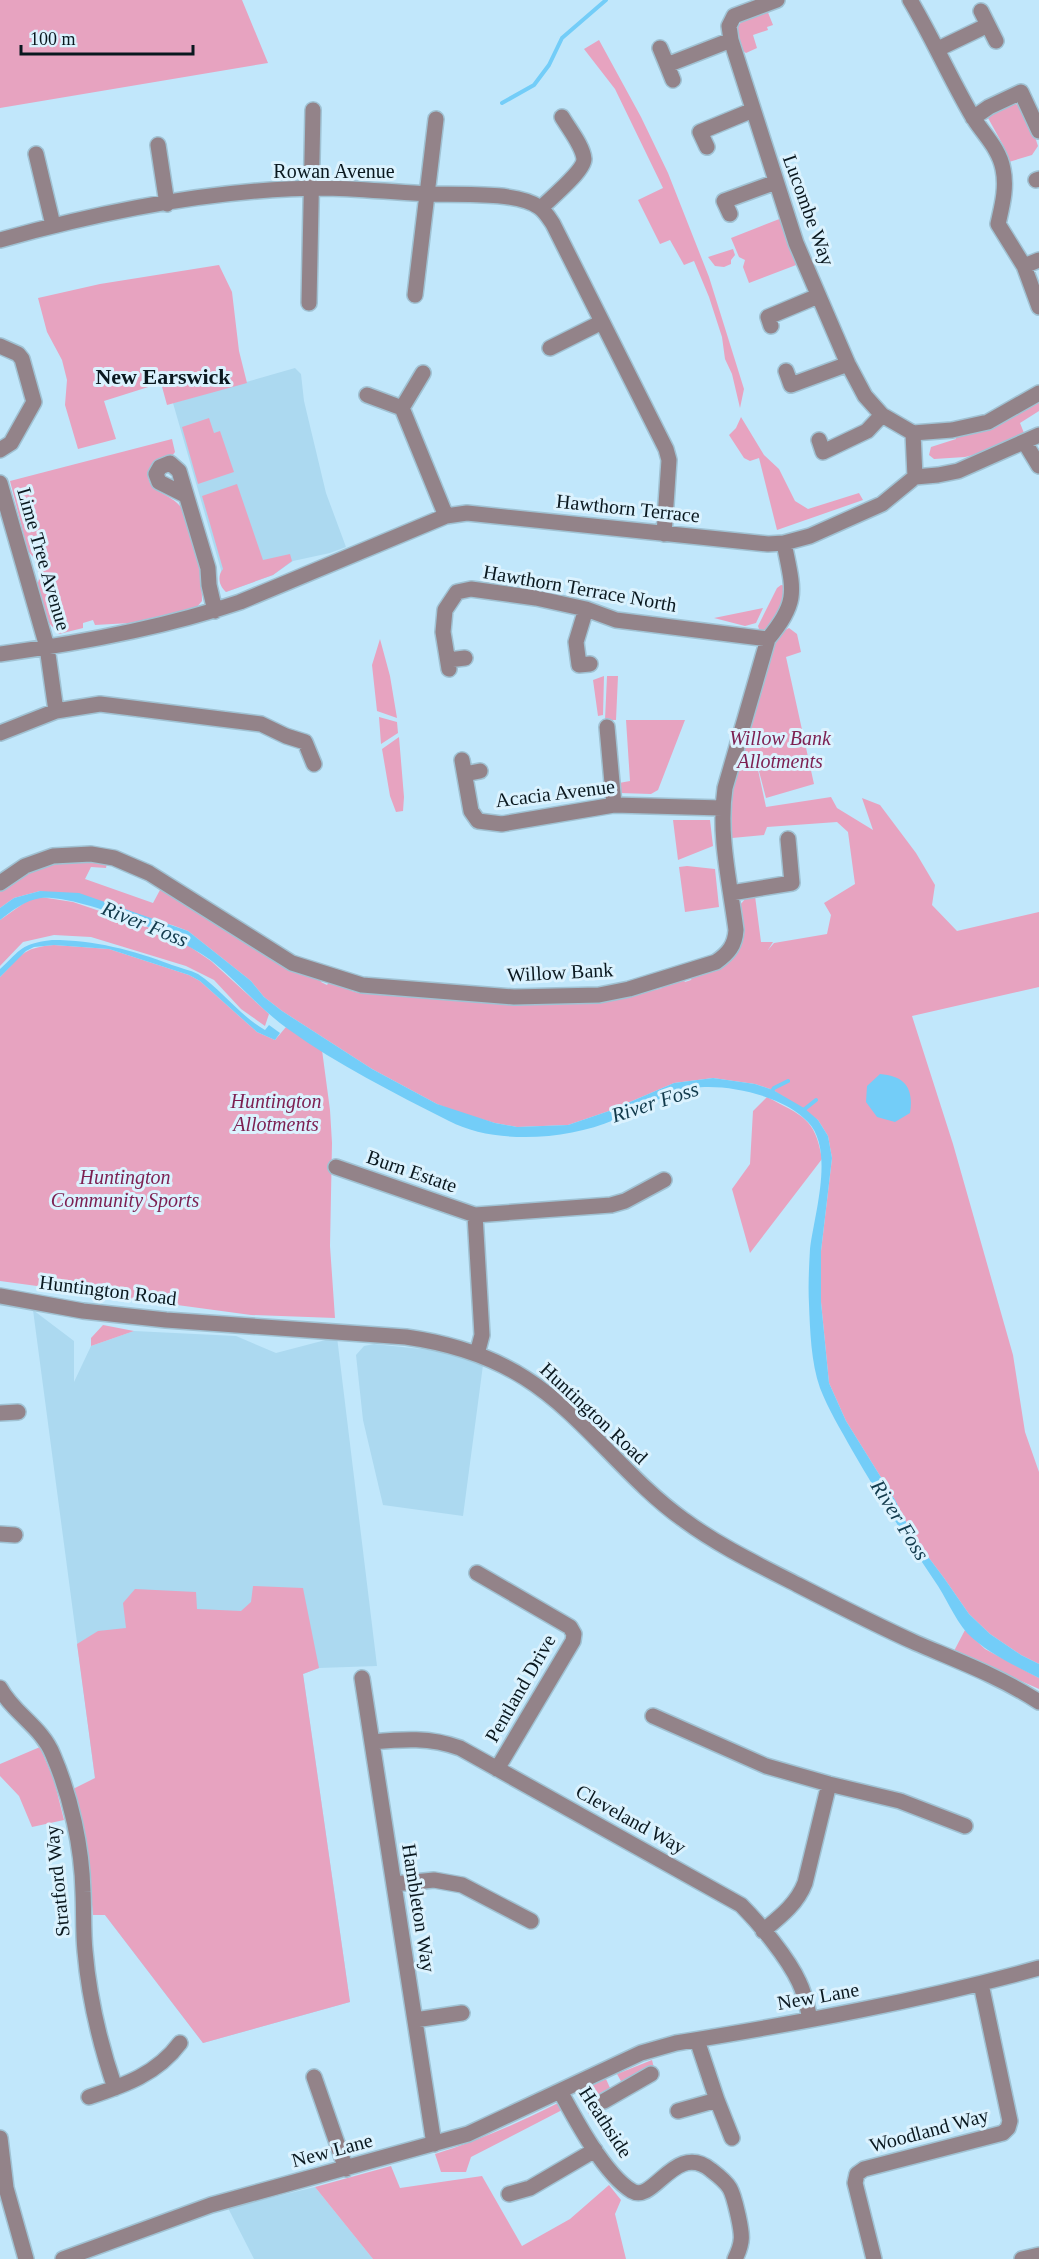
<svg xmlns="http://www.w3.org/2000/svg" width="1039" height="2259" viewBox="0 0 1039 2259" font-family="Georgia,serif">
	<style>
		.built { fill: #acd9f0 }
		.green { fill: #e7a3c0 }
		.water { fill: #73cdf8 }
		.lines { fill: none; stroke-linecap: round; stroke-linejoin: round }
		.stream { stroke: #73cdf8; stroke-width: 4 }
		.minor-casing { stroke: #a0c2d3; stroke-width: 18 }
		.minor { stroke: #938389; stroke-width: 15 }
		.labels { text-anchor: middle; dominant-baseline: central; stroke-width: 6; stroke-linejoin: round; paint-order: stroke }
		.street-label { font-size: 20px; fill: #0a181f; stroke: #dbf2fe }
		.park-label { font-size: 20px; font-style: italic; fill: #7c1f51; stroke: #dbf2fe }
		.water-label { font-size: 21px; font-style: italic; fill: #113a4c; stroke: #dbf2fe }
		.quarter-label { font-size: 22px; font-weight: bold; fill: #0a181f; stroke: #dbf2fe }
	</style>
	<rect width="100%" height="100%" fill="#c1e7fb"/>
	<path class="built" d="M295 368 301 374 304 401 326 493 346 547 330 553 293 561 273 575 226 592 220 583 221 570 173 403Z
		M33 1310 74 1341V1382L91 1346 134 1331 236 1336 276 1353 337 1337 377 1666 319 1668 303 1674 350 2002 203 2043 105 1915 95 1778Z
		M374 1344 431 1350 460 1356 483 1365 463 1516 383 1505 363 1420 356 1355 364 1346Z
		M315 2187 373 2259H254L228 2208Z"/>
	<path class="green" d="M0 0H242L268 63 0 108Z
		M767 10 773 25 767 27 768 30 753 35 757 48 746 53 742 50 737 27 745 18Z
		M599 40 641 117 668 173 709 277 744 389 740 408 732 374 725 359 722 337 709 297 694 261 684 265 670 240 660 244 638 200 663 188 615 89 584 49Z
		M1011 103C1029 104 1033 131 1038 146L1032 155 1009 162 1003 145 988 118 990 114Z
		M787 216 804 262 749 283 743 267 745 260 739 257 731 238Z
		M733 249 735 255 731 260V264L724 267 715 266 708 257Z
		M219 265 232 292 239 351 247 383 167 405 161 383 104 401 116 439 78 449 65 405 67 380 62 360 47 332 38 298 100 284Z
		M1039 401V411L1020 423 1024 433 977 454 965 457 934 459 929 455 931 447 956 439V436Z
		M741 417 764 455 779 469 795 501 808 509 859 493 863 500 777 530 759 458 750 461 744 458 729 435 736 428Z
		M209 418 214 433 220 431 234 472 198 484 182 427Z
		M172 439 175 452 172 456 163 457 153 462C137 492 168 490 181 507L201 564 202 601 196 608 130 623 95 625 93 620 83 623V628L59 634 49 623 37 586 40 576 34 558 28 551 10 481Z
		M237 484 263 560 290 554 292 561 273 575 226 592C219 586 217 576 223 569L202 496Z
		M781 585 786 586V601L768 630 760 632 758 626 777 588Z
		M763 608 756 623 745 626 714 618Z
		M789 628 797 634 801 652 786 657 814 784 766 798 755 756 766 807 831 797 837 808 873 830 862 798 880 805 916 853 935 885 932 905 957 931 1039 912V987L912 1016 953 1144 1013 1355 1025 1432 1039 1472V1664L1021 1655 990 1634 969 1614 944 1578 914 1538 895 1500 846 1421 829 1383 821 1302V1251L832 1158 828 1136 818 1120 773 1090 755 1084 713 1078 674 1083 609 1111 568 1125 517 1127 495 1123 457 1112 437 1104 372 1069 282 1011 264 997 251 981 188 931 172 925 40 891 14 898 0 908V891L14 878 29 870 31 873 41 868V865L63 861 64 864 71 863 72 860 107 863 106 868 91 867 85 879 153 903 160 890 153 885 155 883 292 969V971L301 975 303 973 322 980 321 982 327 985 329 982 352 989V991L359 993 360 990 383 993V995L389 996 390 993 534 1005 580 1003 654 988 655 990 662 988V985L683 979 685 982 691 980 692 977 725 964 739 906 746 898 755 896 761 942H773L768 950 774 943 827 934 831 915 824 903 855 884 848 832 837 822 767 827 764 835 732 838 730 796 741 748 747 743 756 711 754 702C760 682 768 637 789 628Z
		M380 639 390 676 397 718 377 711 372 665Z
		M604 676 603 715 598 716 593 680Z
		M607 676H618L616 720H605Z
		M379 717 397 722 398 733 381 744Z
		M626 720H685L658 790 651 794 619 793V783L630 781Z
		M399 737 404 797 403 811 396 812 390 796 382 749Z
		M673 820H710L713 846 678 860Z
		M687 866 715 869 719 907 685 912 679 867Z
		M34 896 73 902 153 929 183 942 211 961 269 1014 265 1026 241 1009 214 980 186 966 91 937 54 935 23 942 0 966V920Z
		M54 945 109 949 189 975 200 981 257 1032 275 1040 286 1027 322 1050 330 1110 332 1143 330 1246 335 1318 251 1315 0 1281V977C22 955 21 948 54 945Z
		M767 1097C802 1116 815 1117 822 1159L750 1253 732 1189 750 1164 753 1111Z
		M103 1325 134 1331 91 1346V1338Z
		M253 1586 303 1588 319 1668 303 1674 350 2002 203 2043 105 1915H93L88 1862 71 1790 95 1778 77 1644 98 1631 126 1628 123 1603 135 1589 196 1592 197 1609 241 1611 251 1602Z
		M965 1630 985 1649 1039 1678V1689L954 1651Z
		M40 1747 54 1780 64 1820 32 1827 19 1796 0 1776V1764Z
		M652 2060 654 2068 622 2083 617 2074Z
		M606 2079 610 2088 600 2093 605 2105 589 2114 578 2092Z
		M556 2104H562L566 2108 471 2157 466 2172H441L435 2154C478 2141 516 2124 556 2104Z
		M391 2166 400 2188 482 2176 522 2246 570 2219 609 2185 621 2200 615 2214 626 2259H373L315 2187Z"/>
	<path class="water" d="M40 891 79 893 188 931 251 981 264 997 282 1011 372 1069 437 1104 495 1123 517 1127 568 1125 609 1111 674 1083 713 1078 755 1084 773 1090 804 1108 818 1120 828 1136 832 1158 821 1251V1302L829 1383 846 1421 895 1500 914 1538 944 1578 969 1614 990 1634 1021 1655 1039 1664V1678C1014 1665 987 1653 967 1633 954 1618 946 1597 934 1580 905 1537 878 1495 852 1450 841 1430 828 1409 820 1388 811 1363 810 1330 809 1304 808 1286 809 1267 810 1249 814 1215 835 1150 808 1122 784 1096 727 1083 693 1088 666 1092 640 1110 614 1120 567 1140 495 1145 449 1121 394 1093 338 1065 288 1029 260 1009 239 983 213 962 182 937 80 895 41 898 25 900 12 911 0 920V908L14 898Z
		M52 940C95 940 132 950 172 965 180 968 190 970 198 974 222 990 239 1015 265 1030L269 1025 280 1033 275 1040 257 1032 200 981 189 975 109 949 54 945 34 947 26 951 0 977V969C22 949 20 944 52 940Z
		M880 1074C905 1076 914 1088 910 1113L895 1122 877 1117 866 1102 867 1086Z"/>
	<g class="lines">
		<path class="stream" d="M502 103 534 85 549 65 562 38 606 0
			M770 1094 774 1088 788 1081
			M801 1112 816 1100"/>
		<g class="minor-casing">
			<path id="minor" d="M777 0 734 16 729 26 731 40 796 243 848 364 865 396 882 415 913 433 952 430 988 422 1039 393
				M910 0C932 37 949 76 971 114 981 132 999 147 1003 169 1007 188 1002 206 998 224L1024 266 1039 307
				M981 11 988 25
				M660 48 667 65 731 40
				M938 49 988 25 996 41
				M667 65 673 80
				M973 118 989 107 1021 92 1039 131
				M158 145 167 204
				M707 147 700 132 753 110
				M36 154 53 225
				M1036 180 1039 179
				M541 208C551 198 584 171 584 159 583 146 569 129 562 117
				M730 214 724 201 776 182
				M0 240C104 211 219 188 327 188 361 189 394 192 427 194 457 195 516 191 539 207 545 211 549 218 553 224L666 449 669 460 664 534
				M1024 266 1039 260
				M415 295 436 119
				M309 303 313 110
				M771 326 768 317 818 296
				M0 346 18 354 22 359 34 402 11 443 0 450
				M550 348 602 322
				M786 371 791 385 848 364
				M367 395 402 408 446 516
				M402 408 423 373
				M913 433 915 477
				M819 440 823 452 867 431 882 415
				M1025 443 1039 466
				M0 483 47 647 56 711
				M185 495 159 482 156 474 160 467 170 463 179 471 208 568 209 585 215 611
				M586 609 576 642 579 665 590 664
				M0 654C81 643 163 628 240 602L446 516 467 513 768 544 784 543 810 536 882 504 915 477 938 475 958 471 1039 435
				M448 660 465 658
				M449 669 443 632 445 610 457 592 471 589 536 598 586 609 616 620 768 639
				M607 727 614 805
				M0 733 56 711 100 704 261 724 286 736 305 742 314 764
				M462 760 471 811 478 821 502 824 614 805 722 808
				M465 774 480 771
				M0 883 25 866 53 856 91 854 114 858 149 873 292 963 362 985 514 997 599 995 629 989 716 962C729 953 735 945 736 930 730 883 718 835 725 788L768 639C800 601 793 589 784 543
				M731 893 792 883 788 839
				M336 1167 475 1215 611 1205 625 1201 664 1180
				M475 1215 482 1335 477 1354
				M0 1296 83 1311 166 1320 406 1337C448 1343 489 1355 525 1378 584 1415 626 1479 684 1520 719 1546 759 1565 798 1585 837 1605 876 1625 916 1643 958 1661 1001 1677 1039 1702
				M0 1413 18 1412
				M0 1534 15 1535
				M477 1573 570 1627 574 1634 573 1641 497 1769
				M362 1678 434 2144
				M0 1688C14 1714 42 1727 53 1755 71 1797 82 1847 83 1892 84 1912 83 1931 85 1951 89 1998 100 2044 115 2088
				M653 1716 766 1766 829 1784 900 1801 965 1826
				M372 1742C403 1739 430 1737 460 1748L741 1905C760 1924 788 1958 799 1982 805 1994 807 2006 810 2019
				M394 1884 434 1880 462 1885 531 1921
				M763 1931C780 1917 797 1904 805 1883L829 1784
				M415 2020 462 2013
				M697 2040 717 2100 732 2138
				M314 2077 346 2169
				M560 2091C575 2119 605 2175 632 2191 654 2204 675 2141 711 2170 732 2186 732 2189 738 2215 742 2234 744 2241 735 2259
				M89 2097C125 2085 157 2074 180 2043
				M604 2101 651 2074
				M678 2111 717 2100
				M0 2138 6 2188 26 2259
				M509 2194 530 2188 595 2150
				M63 2259 211 2205 468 2134 641 2053 676 2043C798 2023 920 2001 1039 1968
				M874 2259 855 2183 857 2174 864 2169 1003 2133 1008 2128 1010 2121 981 1984
				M1022 2259 1039 2255"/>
		</g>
		<use href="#minor" class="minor"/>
	</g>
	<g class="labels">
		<g class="street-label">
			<text x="334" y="171">Rowan Avenue</text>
			<text transform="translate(809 210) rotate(70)">Lucombe Way</text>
			<text transform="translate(628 508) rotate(6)">Hawthorn Terrace</text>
			<text transform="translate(44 559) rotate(74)">Lime Tree Avenue</text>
			<text transform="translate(580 588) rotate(10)">Hawthorn Terrace North</text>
			<text transform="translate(555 793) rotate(-7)">Acacia Avenue</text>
			<text transform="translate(560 972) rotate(-3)">Willow Bank</text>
			<text transform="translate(412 1171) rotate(19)">Burn Estate</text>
			<text transform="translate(108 1290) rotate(7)">Huntington Road</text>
			<text transform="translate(594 1413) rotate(43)">Huntington Road</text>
			<text transform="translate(520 1688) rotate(-60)">Pentland Drive</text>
			<text transform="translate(631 1819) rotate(29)">Cleveland Way</text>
			<text transform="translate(57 1881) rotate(-96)">Stratford Way</text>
			<text transform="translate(419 1908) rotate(81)">Hambleton Way</text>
			<text transform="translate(818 1996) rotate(-10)">New Lane</text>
			<text transform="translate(606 2122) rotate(57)">Heathside</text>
			<text transform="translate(929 2130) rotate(-15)">Woodland Way</text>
			<text transform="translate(332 2150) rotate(-15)">New Lane</text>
		</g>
		<g class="park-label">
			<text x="780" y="738">Willow Bank<tspan x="780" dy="23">Allotments</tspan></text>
			<text x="276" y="1101">Huntington<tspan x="276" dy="23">Allotments</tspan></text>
			<text x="125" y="1177">Huntington<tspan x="125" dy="23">Community Sports</tspan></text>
		</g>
		<g class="water-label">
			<text transform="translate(145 924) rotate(22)">River Foss</text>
			<text transform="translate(655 1102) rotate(-18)">River Foss</text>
			<text transform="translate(900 1520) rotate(58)">River Foss</text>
		</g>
		<g class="quarter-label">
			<text x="163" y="376">New Earswick</text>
		</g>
	</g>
	<path d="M21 45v9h172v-9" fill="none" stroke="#0a181f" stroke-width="3"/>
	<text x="30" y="45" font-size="18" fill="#0a181f" stroke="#dbf2fe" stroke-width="4.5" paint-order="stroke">100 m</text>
</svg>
